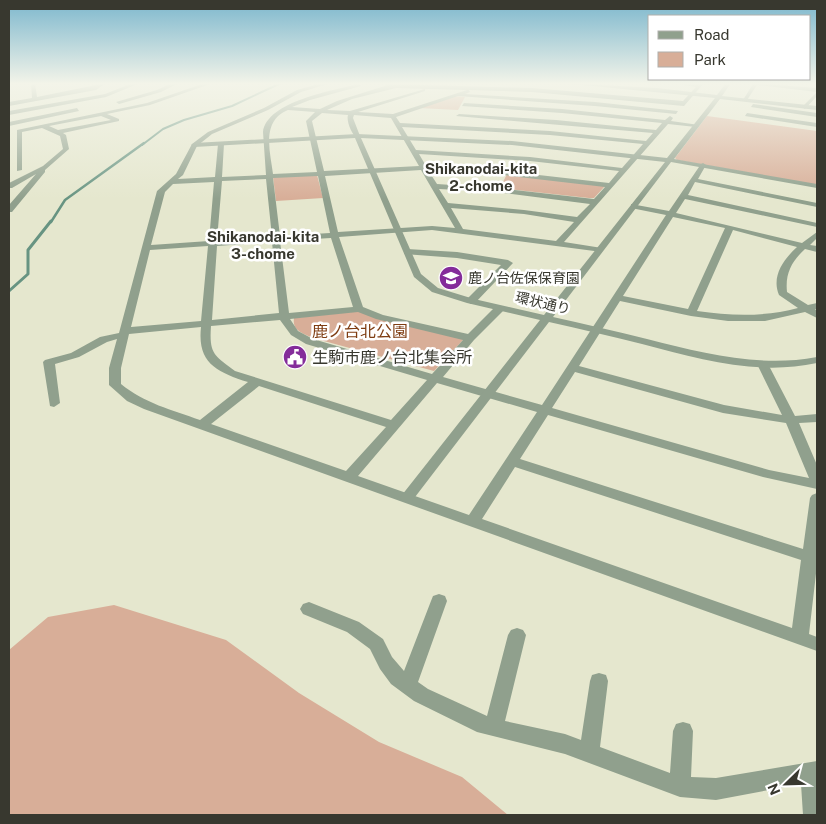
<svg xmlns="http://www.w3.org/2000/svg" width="826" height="824" viewBox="0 0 826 824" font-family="'Public Sans','Noto Sans JP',sans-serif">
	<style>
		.green { fill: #d8ae98 }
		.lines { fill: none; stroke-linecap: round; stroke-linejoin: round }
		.stream-far2 { stroke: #679482; stroke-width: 2 }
		.stream-far1 { stroke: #679482; stroke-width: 2.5 }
		.stream { stroke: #679482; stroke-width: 3 }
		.minor { fill: #90a08d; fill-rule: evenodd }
		.tertiary { fill: #90a08d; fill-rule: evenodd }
		.labels { text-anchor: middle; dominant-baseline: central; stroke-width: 5; stroke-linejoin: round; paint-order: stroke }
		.far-poi-label { font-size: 14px; fill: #38382f; stroke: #fff; text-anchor: start }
		.far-street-label { font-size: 14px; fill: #38382f; stroke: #fff }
		.far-neighbourhood-label { font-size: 15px; font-weight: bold; fill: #38382f; stroke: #fff }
		.park-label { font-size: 16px; fill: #7f3d12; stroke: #fff }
		.poi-label { font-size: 16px; fill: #38382f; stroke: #fff; text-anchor: start }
	</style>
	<rect width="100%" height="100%" fill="#e5e7ce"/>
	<path class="green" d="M453 96 465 97 458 110 419 108Z
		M707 116 817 131V185L677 160 675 158Z
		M507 174 605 186 594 198H589L500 188Z
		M317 175 323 198 276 201 273 177Z
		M361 311 464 339 434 371 313 338C303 333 292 331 294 318Z
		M114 605 226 640 299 693 379 742 462 777 508 815H9V650L48 617Z"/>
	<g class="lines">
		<path class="stream-far2" d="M142 145 163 129 184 120 232 106 281 83"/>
		<path class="stream-far1" d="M51 222 65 200 144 143"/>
		<path class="stream" d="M9 291 28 274V250L51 221"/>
		<path class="minor" d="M31 83H35L37 97 106 83 96 90 9 106V102L32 98Z
			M172 83H179L161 92 119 104 116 102 157 90Z
			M205 83H213L150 105 107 114 119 119V121L63 133 66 135 69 149 45 170V172L12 212H9V205L36 174 12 188H9V183L43 166 63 149 60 136 42 128 22 132V170L17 171V130L147 103ZM101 116 111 120 58 130 49 126Z
			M322 83H331L301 92 268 110 212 134 197 146 183 175 178 179 215 177 218 144 221 142 224 144 222 177 266 175 263 132C267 101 335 90 359 84L361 86 310 100 292 107 320 109 337 101 391 84 532 88 683 101 696 87 672 83H704L684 106 532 92 469 90 470 92 465 94 595 102 678 111 676 114 595 106 458 96 396 117 400 123 550 131 646 141 653 133 456 116 459 114 556 120 656 130 662 123 562 113 462 106 464 103 562 109 665 120 670 116 673 118 671 121 699 125 696 127 668 124 564 242 602 248V252L432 230 339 237 363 307 383 315 468 334 496 306H504V310L474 340 443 377 542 405 666 215 631 208V204L669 211 701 164 703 163 706 165 698 179 817 203V207L695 182 688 195 817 223V227L685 199 676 213 802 243 817 232V238L810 245 817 246V252L805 249C792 261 785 273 787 292L808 305 817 303V309H815L817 311V318L805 312 765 321H728L691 316 620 301 579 366 724 405 782 415 757 364 763 361 767 362 795 416 817 414V422L799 423 817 465V489L763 477 548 415 520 459 803 549 810 498 812 495 817 493V565L809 634 817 637V651L144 409 127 401 109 385V368L117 339 107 342 79 357 55 364 60 403 54 407 50 406 43 362 45 360 71 353 100 337 119 333 157 191 176 174 192 144 208 132 264 108 297 90ZM396 88 467 90 393 114 358 112 425 91V89L350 111 327 110 352 99ZM288 110 315 112 306 121 317 172 273 174C270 151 261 121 288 110ZM322 113 348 115C346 121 352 135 357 138L360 136 353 118 354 115 391 118 419 166 324 171 312 121ZM402 127 550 135 643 144 622 168 530 157 416 150ZM419 154 530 161 619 171 609 183 494 170 426 166ZM421 170 455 228 432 226 338 232 325 176ZM428 170 494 174 605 187 594 199 496 188 437 184ZM318 176 330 233 280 236 273 178ZM266 179 272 237 217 240 222 181ZM214 182 209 241 151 245 165 192 173 184ZM439 189 496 192 590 204 577 217 524 210 448 203ZM451 208 524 214 574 222 556 241 463 229ZM673 217 725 228 688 309 623 296ZM733 230 797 247C784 259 771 276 779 295L798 308C764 317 732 316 697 311ZM331 238 353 307 289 313 280 241ZM272 242 279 313 212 320 217 246ZM208 246 201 321 131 327 150 250ZM358 312 376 319 463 340 432 374 313 339 298 331 290 319ZM280 320 291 335 306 344 427 380 391 420 235 371C214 355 209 354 211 326ZM201 327C197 363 217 372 248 382L200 420C172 410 144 403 121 384V368L129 334ZM575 372 723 413 786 423 809 478 769 470 552 408ZM437 383 537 412 469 515 358 476ZM259 386 386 427 346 471 211 424ZM515 467 801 560 792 628 482 519Z
			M751 83 817 88V96L805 109 802 107 817 92 757 85 747 100H743L753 84Z
			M753 104 817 113V117L751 107Z
			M77 108 79 111 9 126V122Z
			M747 113 817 123V127L745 116Z
			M407 249 457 252 508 260 513 263 475 303 471 304 466 301 467 299 501 265 457 258 404 254V250Z
			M439 594 445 596 447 601 418 682 428 689 487 716 508 635 511 630 517 628 523 630 526 635 505 721 565 734 581 740 590 681 592 675 599 673 606 675 608 681 600 747 670 773 673 731 676 724 683 722 690 724 693 731 691 777 716 778 817 761V815H803L801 784 716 800 680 797 565 754 477 732 414 701 391 684 380 669 370 649 347 632 303 614 300 609 303 604 309 602 359 622 383 639 392 657 404 671 431 601 433 596Z"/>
		<path class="tertiary" d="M133 83H140L106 97 9 115V111L105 94Z
			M562 83 657 88 717 95 726 83H731L722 96 817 106V110L720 99 674 159 817 184V188L671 162 553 317C584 324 616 331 647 339 703 353 759 368 817 357V363C757 376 700 359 642 344 611 336 580 329 549 322L412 501H402L400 498 402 495 540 320 467 303 432 292 414 277 355 138 194 147 191 145 194 143 357 134 512 141 667 158 715 98ZM361 138 512 145 665 162 544 315 474 299 438 288 421 274Z"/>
	</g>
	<linearGradient id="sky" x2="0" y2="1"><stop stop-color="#7cb7cd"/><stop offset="0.42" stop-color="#f3f4e9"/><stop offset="1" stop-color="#f3f4e9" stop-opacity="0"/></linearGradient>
	<rect width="826" height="199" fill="url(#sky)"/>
	<defs>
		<g id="school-disc" transform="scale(1.25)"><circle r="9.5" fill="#842c9a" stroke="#fff"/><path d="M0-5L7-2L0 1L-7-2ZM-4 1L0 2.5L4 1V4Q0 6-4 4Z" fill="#fff"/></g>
		<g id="civic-disc" transform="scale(1.25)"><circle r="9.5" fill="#842c9a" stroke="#fff"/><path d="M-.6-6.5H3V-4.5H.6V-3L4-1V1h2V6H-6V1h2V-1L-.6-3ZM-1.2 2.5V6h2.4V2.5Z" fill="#fff"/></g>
	</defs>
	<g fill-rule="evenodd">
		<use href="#school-disc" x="451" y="278"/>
		<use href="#civic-disc" x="295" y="357"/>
	</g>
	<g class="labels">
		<g class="far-poi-label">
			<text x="468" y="278">鹿ノ台佐保保育園</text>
		</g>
		<g class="far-street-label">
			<text transform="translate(543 303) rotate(13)">環状通り</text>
		</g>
		<g class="far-neighbourhood-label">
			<text x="481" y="168">Shikanodai-kita<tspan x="481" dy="17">2-chome</tspan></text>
			<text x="263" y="236">Shikanodai-kita<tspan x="263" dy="17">3-chome</tspan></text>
		</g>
		<g class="park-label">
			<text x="360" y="331">鹿ノ台北公園</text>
		</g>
		<g class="poi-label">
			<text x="312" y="357">生駒市鹿ノ台北集会所</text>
		</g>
	</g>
	<rect width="826" height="824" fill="none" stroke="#38382f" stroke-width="20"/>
	<rect x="648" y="15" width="162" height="65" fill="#ffffff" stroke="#afafac"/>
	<rect x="658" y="31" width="25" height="8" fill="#90a08d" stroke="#afafac"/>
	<text x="694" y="40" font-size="15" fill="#38382f">Road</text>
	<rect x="658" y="52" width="25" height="15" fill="#d8ae98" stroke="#afafac"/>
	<text x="694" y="65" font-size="15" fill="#38382f">Park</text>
	<g transform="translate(786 784) rotate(247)" stroke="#ffffff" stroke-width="4" paint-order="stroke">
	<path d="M0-4L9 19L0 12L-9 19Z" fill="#38382f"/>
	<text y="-8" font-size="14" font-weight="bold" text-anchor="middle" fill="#38382f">N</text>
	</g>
</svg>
